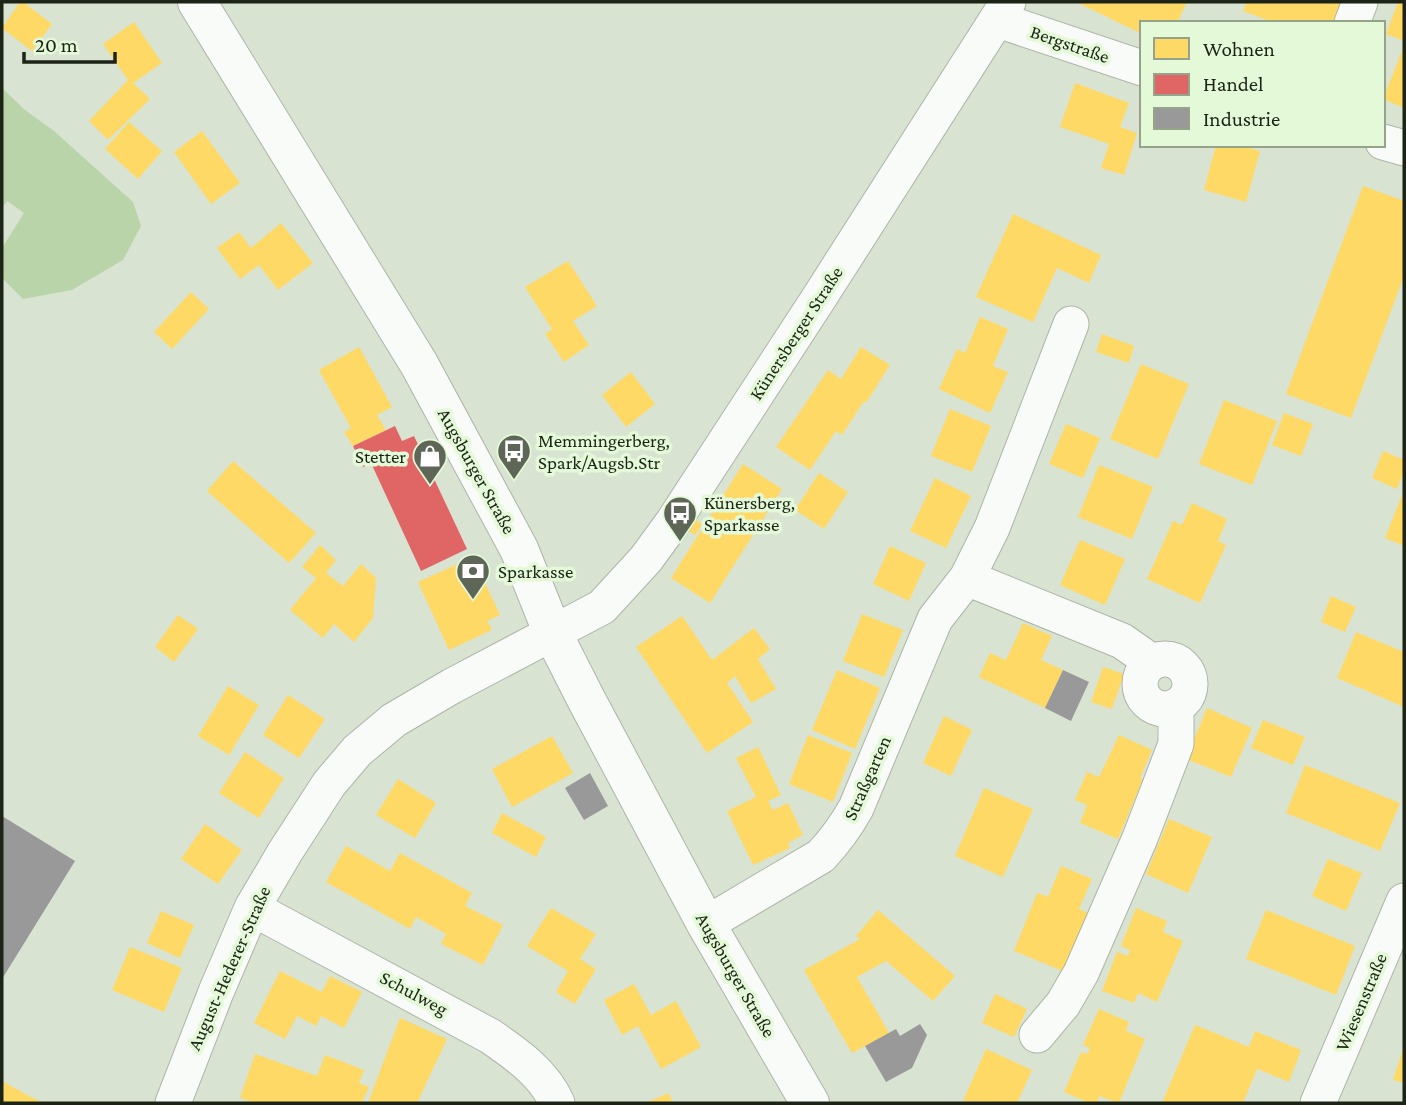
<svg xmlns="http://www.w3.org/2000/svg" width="1406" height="1105" viewBox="0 0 1406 1105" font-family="'Crimson Pro',serif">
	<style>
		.green { fill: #bad4aa }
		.homes { fill: #ffd966 }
		.shops { fill: #e06666 }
		.industry { fill: #999 }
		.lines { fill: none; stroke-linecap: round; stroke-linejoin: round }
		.street-casing { stroke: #adb5a8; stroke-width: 37 }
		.secondary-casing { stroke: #adb5a8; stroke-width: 40 }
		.street { stroke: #f9fbf8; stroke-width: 35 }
		.secondary { stroke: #f9fbf8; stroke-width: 38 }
		.labels { text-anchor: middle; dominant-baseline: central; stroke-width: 7; stroke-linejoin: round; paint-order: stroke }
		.street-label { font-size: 19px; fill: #1c2317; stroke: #e4f9d7 }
		.poi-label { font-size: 19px; fill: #1c2317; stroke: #e4f9d7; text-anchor: start }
	</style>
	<rect width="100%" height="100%" fill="#d8e3d2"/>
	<path class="green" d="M2 88 25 110 54 131 133 202 141 226 123 260 72 290 23 299 2 278V248L24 213 7 201 2 208Z"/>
	<path class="homes" d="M20 2H23L52 24 32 51 2 28Z
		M1076 2H1187L1177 23H1142V34Z
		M1246 2H1340L1333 23H1275L1243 11Z
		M1398 2H1404V41L1386 34Z
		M134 22 162 63 133 83 150 99 108 140 89 121 128 80 103 44Z
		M1404 46V108L1383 99Z
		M1075 83 1129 103 1120 127 1137 133 1124 175 1101 168 1109 144 1060 127Z
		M129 122 162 151 138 179 105 149Z
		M202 131 240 183 211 204 174 152Z
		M1216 145H1238L1260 151 1246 202 1204 190Z
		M1363 186 1404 201V276L1351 418 1286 394Z
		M1013 214 1101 255 1089 283 1057 268 1033 322 976 297Z
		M281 223 313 263 278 290 259 265 240 279 217 248 239 232 251 248Z
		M568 261 597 306 573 321 589 345 564 362 545 334 552 329 525 287Z
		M191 292 209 309 172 349 154 332Z
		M980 317 1008 329 993 366 1008 372 990 413 939 389 957 349 965 353Z
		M1102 334 1134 346 1129 363 1096 352Z
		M359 347 392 407 377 415 386 430 353 446 344 432 351 428 319 370Z
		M861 347 890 365 866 403 864 401 842 435 836 431 810 470 776 447 828 370 841 379Z
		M1141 364 1189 384 1158 459 1110 439Z
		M631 372 655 404 626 427 602 395Z
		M1224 400 1277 421 1252 485 1199 464Z
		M950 409 991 426 972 472 931 456Z
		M1284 413 1313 424 1301 456 1272 445Z
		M1066 424 1100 438 1083 478 1049 464Z
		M1383 451 1404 460V472L1397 489 1372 478Z
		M233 461 316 533 289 563 207 491Z
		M743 464 782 489 710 603 671 578Z
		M1099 465 1153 487 1132 539 1078 517Z
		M819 473 848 492 824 529 795 510Z
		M935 478 971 496 946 548 910 531Z
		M1404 490V546L1385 538Z
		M1192 503 1227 519 1218 541 1226 545 1200 603 1147 579 1173 521 1182 525Z
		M695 519 702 524 695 535 688 531Z
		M1080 540 1125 559 1105 605 1060 585Z
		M320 545 336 560 326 573 343 586 361 564 376 578 373 618 354 642 334 624 323 638 290 610 316 578 302 567Z
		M890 546 926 563 909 601 873 584Z
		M473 557 500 615 487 621 492 630 449 650 418 582Z
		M1331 596 1356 607 1345 632 1321 622Z
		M862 614 903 630 884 677 843 661Z
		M178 615 198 629 174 662 155 647Z
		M682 616 712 660 754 628 770 649 758 659 776 689 751 703 735 676 727 683 753 722 707 753 636 647Z
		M1023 623 1052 636 1041 660 1063 670 1045 708 979 677 990 653 1006 660Z
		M1356 632 1404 652V707L1337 678Z
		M1103 667 1124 674 1112 709 1091 702Z
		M837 670 880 688 855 749 812 730Z
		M228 686 259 705 229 755 198 736Z
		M288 695 325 719 299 758 263 735Z
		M1207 708 1252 728 1231 777 1186 759Z
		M944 716 972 730 951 776 923 763Z
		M1263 720 1305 737 1293 765 1251 748Z
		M808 735 852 753 833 802 789 784Z
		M1119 735 1152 750 1140 778 1143 779 1118 839 1080 823 1087 805 1075 800 1087 772 1099 777Z
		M552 736 573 773 512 807 492 769Z
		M758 747 781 795 768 801 773 810 788 803 803 835 788 843 790 848 753 865 727 811 756 797 736 758Z
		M245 752 284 778 259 818 219 793Z
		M1305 765 1400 803 1380 851 1286 813Z
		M398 779 436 803 415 838 376 815Z
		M984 788 1033 809 1003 877 955 856Z
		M502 813 546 837 536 857 492 833Z
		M1169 819 1212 837 1188 893 1146 874Z
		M205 824 242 850 218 884 181 859Z
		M346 846 390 871 400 853 472 893 465 906 503 925 483 965 441 944 446 934 416 917 410 929 326 882Z
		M1328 859 1362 873 1346 911 1312 896Z
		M1061 866 1092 879 1079 909 1088 913 1065 972 1014 951 1037 893 1048 897Z
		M551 908 596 934 580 959 596 969 575 1004 556 992 568 971 527 946Z
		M1136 908 1167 921 1163 932 1183 941 1157 1002 1138 993 1134 1003 1102 991 1117 952 1128 956 1130 950 1121 946Z
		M878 910 955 976 933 1001 886 961 857 977 889 1033 852 1053 804 970 860 939 856 936Z
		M1266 910 1355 946 1336 995 1246 959Z
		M161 911 194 925 180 958 147 943Z
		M130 947 182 968 164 1012 112 990Z
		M280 971 322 992 330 976 362 992 344 1028 321 1016 316 1026 297 1016 285 1039 254 1023Z
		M634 984 651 1015 676 1001 701 1047 661 1069 638 1026 622 1035 604 1000Z
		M995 994 1027 1009 1014 1037 982 1023Z
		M1099 1009 1129 1022 1126 1031 1145 1039 1119 1103 1099 1096 1097 1103H1089L1064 1092 1081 1052 1087 1054 1090 1048 1083 1045Z
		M400 1018 447 1039 417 1103H368Z
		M1195 1025 1249 1047 1255 1031 1301 1050 1289 1082 1257 1069 1243 1103H1162Z
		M1404 1046V1083L1393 1080Z
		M986 1049 1032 1070 1017 1103 963 1101Z
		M255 1054 317 1076 325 1055 364 1070 359 1083 369 1087 362 1103H256L240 1098Z
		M2 1081 29 1096 44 1103H2Z
		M669 1093 673 1103H645Z"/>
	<path class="shops" d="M395 426 402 441 414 436 467 549 421 571 371 463 363 467 353 446Z"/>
	<path class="industry" d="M1063 670 1089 682 1071 721 1045 708Z
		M590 773 608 806 584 820 565 788Z
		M2 816 75 861 2 979Z
		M920 1024 927 1035 912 1068 886 1082 865 1046 896 1029 900 1036Z"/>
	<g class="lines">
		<g class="street-casing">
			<path id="street" d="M998 20 1142 68
				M1352 23 1360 2
				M1383 142 1404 148
				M967 578 1122 641 1152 662
				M1140 684a25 25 0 1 1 50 0a25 25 0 1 1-50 0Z
				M252 908 490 1036C516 1054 544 1073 557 1103
				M706 924 821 856C835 841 846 826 856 808L935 619 967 578 992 528 1071 324
				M1037 1035 1063 1004 1081 973 1140 838 1176 744V706
				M173 1103 216 992 252 908 285 852 329 784 357 751 394 720 452 686 602 607 646 559 673 522 817 301 1008 2
				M1318 1103 1404 901"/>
		</g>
		<g class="secondary-casing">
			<path id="secondary" d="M197 2 419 364 519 549 553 634 586 699 706 924 810 1103"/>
		</g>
		<use href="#street" class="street"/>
		<use href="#secondary" class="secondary"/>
	</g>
	<defs>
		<g id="bus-pin" transform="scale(1.75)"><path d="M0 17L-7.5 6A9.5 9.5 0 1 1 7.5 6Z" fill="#5e6658" stroke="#e4f9d7"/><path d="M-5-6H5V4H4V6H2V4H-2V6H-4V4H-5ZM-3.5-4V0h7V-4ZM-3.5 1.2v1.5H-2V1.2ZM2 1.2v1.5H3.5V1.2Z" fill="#fff"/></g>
		<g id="shop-pin" transform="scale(1.75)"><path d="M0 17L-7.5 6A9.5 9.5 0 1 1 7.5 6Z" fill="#5e6658" stroke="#e4f9d7"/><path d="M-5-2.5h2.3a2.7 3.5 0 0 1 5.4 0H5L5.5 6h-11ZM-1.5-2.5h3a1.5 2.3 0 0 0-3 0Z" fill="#fff"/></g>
		<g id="bank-pin" transform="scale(1.75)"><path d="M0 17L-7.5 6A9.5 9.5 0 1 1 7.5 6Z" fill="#5e6658" stroke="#e4f9d7"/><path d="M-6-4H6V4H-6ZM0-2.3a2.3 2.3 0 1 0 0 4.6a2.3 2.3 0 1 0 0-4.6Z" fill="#fff"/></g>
	</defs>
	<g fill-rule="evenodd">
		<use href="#bus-pin" x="514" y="451"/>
		<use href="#shop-pin" x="430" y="456"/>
		<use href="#bus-pin" x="680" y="513"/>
		<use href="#bank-pin" x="473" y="571"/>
	</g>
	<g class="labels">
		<g class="street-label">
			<text transform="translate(1070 44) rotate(19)">Bergstraße</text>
			<text transform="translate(796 333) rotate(-57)">Künersberger Straße</text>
			<text transform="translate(477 471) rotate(61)">Augsburger Straße</text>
			<text transform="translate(867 778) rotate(-66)">Straßgarten</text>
			<text transform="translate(229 968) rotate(-66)">August-Hederer-Straße</text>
			<text transform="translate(736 975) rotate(60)">Augsburger Straße</text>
			<text transform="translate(414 993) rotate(28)">Schulweg</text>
			<text transform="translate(1361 1002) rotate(-67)">Wiesenstraße</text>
		</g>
		<g class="poi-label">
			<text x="538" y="440">Memmingerberg,<tspan x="538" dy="22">Spark/Augsb.Str</tspan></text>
			<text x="406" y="456" text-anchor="end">Stetter</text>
			<text x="704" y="502">Künersberg,<tspan x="704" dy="22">Sparkasse</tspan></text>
			<text x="498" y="571">Sparkasse</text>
		</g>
	</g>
	<rect width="1406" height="1105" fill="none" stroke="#1c2317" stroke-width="7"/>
	<rect x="1140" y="21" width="245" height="126" fill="#e4f9d7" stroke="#94a38a" stroke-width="2"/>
	<rect x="1154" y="38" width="35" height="21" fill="#ffd966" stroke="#94a38a" stroke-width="2"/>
	<text x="1203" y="56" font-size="21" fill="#1c2317">Wohnen</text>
	<rect x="1154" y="74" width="35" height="21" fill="#e06666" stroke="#94a38a" stroke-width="2"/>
	<text x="1203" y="91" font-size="21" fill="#1c2317">Handel</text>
	<rect x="1154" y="108" width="35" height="21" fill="#999999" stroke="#94a38a" stroke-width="2"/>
	<text x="1203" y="126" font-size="21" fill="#1c2317">Industrie</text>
	<path d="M24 52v10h91v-10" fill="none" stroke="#1c2317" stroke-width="3.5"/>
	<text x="35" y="52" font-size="21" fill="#1c2317" stroke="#e4f9d7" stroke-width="5" paint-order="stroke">20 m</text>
</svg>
